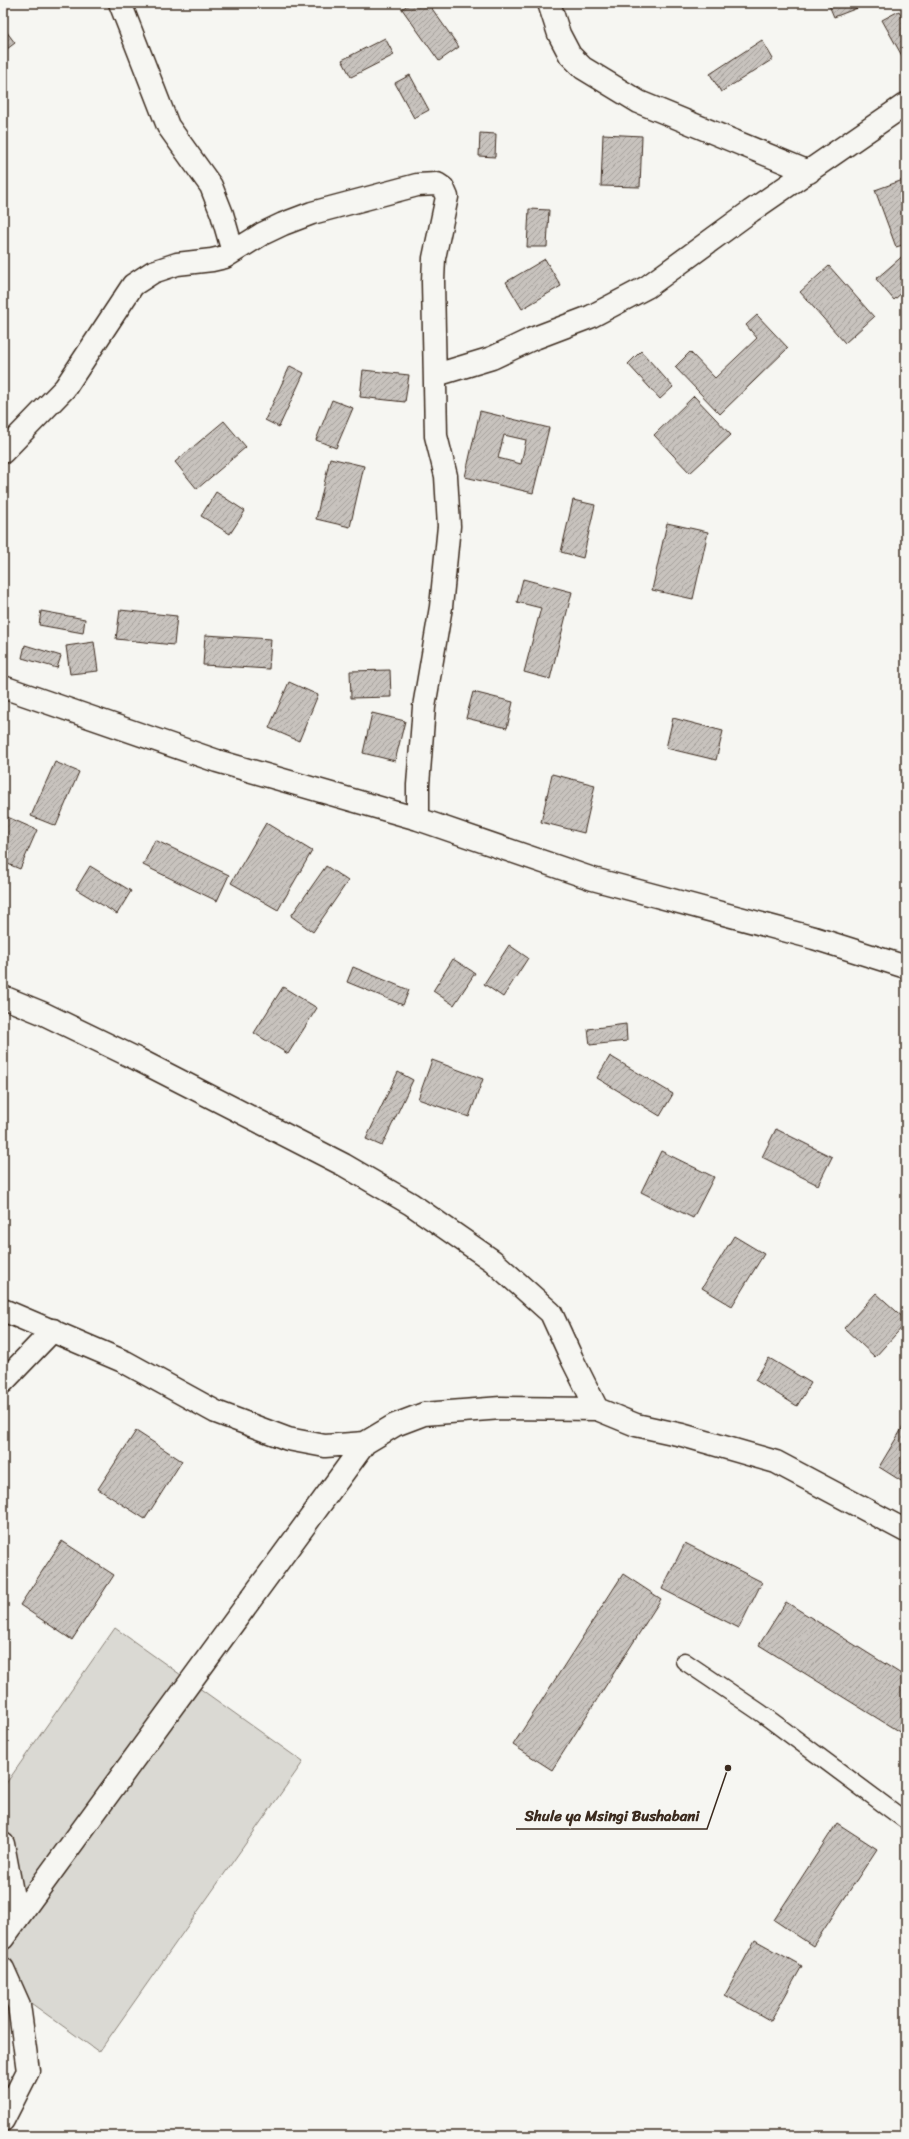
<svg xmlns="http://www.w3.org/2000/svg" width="909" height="2139" viewBox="0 0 909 2139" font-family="Sriracha,sans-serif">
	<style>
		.garden { fill: #dad9d3; stroke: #8a8278 }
		.building { fill: url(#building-hatch); stroke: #3b2a1e; fill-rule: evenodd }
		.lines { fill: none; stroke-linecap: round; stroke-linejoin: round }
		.service-casing { stroke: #3b2a1e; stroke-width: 19 }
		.minor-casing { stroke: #3b2a1e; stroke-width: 25 }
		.service { stroke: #f6f6f2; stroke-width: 16 }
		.minor { stroke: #f6f6f2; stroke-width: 22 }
		.leader { fill: none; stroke: #3b2a1e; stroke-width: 1.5 }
		.callout-dot { fill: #3b2a1e; stroke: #f6f6f2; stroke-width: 1.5 }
		.callout-label { font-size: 15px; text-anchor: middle; font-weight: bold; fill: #3b2a1e; stroke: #f6f6f2; stroke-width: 4; stroke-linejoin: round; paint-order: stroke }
	</style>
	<defs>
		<pattern id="building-hatch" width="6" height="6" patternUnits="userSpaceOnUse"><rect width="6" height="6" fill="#c8c3be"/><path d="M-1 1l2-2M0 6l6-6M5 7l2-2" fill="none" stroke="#a49f9a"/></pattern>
	</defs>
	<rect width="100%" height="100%" fill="#f6f6f2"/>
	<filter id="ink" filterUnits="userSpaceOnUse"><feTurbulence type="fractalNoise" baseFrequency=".025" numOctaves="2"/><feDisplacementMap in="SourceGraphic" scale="8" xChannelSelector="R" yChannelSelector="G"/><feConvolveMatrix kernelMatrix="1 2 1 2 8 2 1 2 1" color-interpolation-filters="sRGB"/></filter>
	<g filter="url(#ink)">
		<path class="garden" d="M115 1628 303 1762 99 2052 3 1983V1788Z"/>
		<path class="building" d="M410 3H428L459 47 439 61 402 9Z
			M828 3H859L860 7 834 17Z
			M899 11 906 24V63L882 20Z
			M3 27 15 43 3 52Z
			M385 38 394 55 351 77 342 60Z
			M762 40 773 59 721 92 710 74Z
			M410 75 429 110 414 118 395 83Z
			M480 133 496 134 495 157 479 156Z
			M603 134 642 136 640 187 601 186Z
			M903 180 906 187V244L896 247 875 190Z
			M529 209 549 210 547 247H527Z
			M906 253V289L894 300 876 279Z
			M545 259 561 286 522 309 506 282Z
			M829 266 874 317 845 343 800 292Z
			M757 315 788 348 720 414 675 367 690 352 715 378 757 338 746 325Z
			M641 351 673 387 660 399 628 364Z
			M290 366 304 373 279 427 265 420Z
			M363 370 409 375 405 402 360 397Z
			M694 396 731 435 690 473 654 435Z
			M332 400 353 408 336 448 316 440Z
			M480 411 549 428 533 493 465 477ZM504 435 526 440 521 464 498 458Z
			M224 421 246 447 197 489 175 462Z
			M330 458 364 466 350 527 316 519Z
			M216 492 245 511 230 534 201 516Z
			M573 500 595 505 583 558 561 552Z
			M667 523 708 532 693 599 652 590Z
			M523 579 572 592 550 679 524 672 541 608 517 602Z
			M120 610 177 616 174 645 116 639Z
			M41 611 85 619 83 633 39 625Z
			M205 635 271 639 269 669 203 665Z
			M94 642 98 671 70 674 66 646Z
			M25 645 61 656 57 668 22 658Z
			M390 670 391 697 351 698 350 671Z
			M289 682 318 695 299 741 269 728Z
			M473 692 513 702 507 728 466 718Z
			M372 713 405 721 395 761 363 753Z
			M673 718 723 731 716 760 666 748Z
			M55 762 79 772 56 826 31 816Z
			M552 774 595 785 584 833 541 822Z
			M3 815 37 830 20 869 3 862Z
			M266 823 312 851 278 910 231 883Z
			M155 840 229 875 217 901 143 865Z
			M90 866 131 891 117 914 76 889Z
			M326 866 348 881 313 932 291 916Z
			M509 945 528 958 503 997 484 984Z
			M453 959 475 973 454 1005 433 991Z
			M353 967 409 990 403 1005 347 982Z
			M283 987 317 1008 288 1054 254 1033Z
			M626 1024 627 1041 590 1045 588 1029Z
			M610 1056 673 1094 660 1116 597 1078Z
			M432 1060 483 1079 469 1117 418 1099Z
			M398 1072 413 1080 382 1146 366 1139Z
			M776 1129 832 1157 818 1185 762 1157Z
			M661 1151 714 1177 693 1218 641 1192Z
			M734 1236 764 1254 732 1306 702 1288Z
			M876 1293 906 1320V1323L875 1357 844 1328Z
			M769 1358 811 1383 797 1406 755 1380Z
			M903 1427 906 1429V1484L879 1467Z
			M136 1431 182 1461 145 1519 98 1489Z
			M62 1541 114 1575 72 1640 20 1605Z
			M685 1543 762 1582 739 1628 662 1589Z
			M623 1574 661 1599 552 1770 513 1745Z
			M786 1602 906 1677V1736L759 1645Z
			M837 1823 877 1849 813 1946 774 1920Z
			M755 1940 802 1966 771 2021 725 1995Z"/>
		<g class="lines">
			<g class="service-casing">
				<path id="service" d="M684 1661 761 1713 906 1821"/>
			</g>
			<g class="minor-casing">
				<path id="minor" d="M120 3 168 126 211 186 222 214 233 252
					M549 3 559 34 570 55 583 68 639 102 809 172
					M436 375 492 358 532 339 590 317 647 287 751 211 906 104
					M3 452 65 388 133 285 153 272 177 264 212 260 225 257 262 234 283 224 312 213 417 185 437 184 443 188 447 197 434 258 433 281 436 436 446 476 449 526 441 607 424 707 418 785V819
					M3 687 217 761 418 819 593 879 814 938 906 967
					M3 997 42 1013 137 1059 344 1165 411 1204 493 1261 551 1313 572 1359 597 1409 636 1425 682 1435 776 1462 906 1531
					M3 1310 125 1362 216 1412 288 1439 325 1446 365 1443 395 1425 424 1414 501 1408 597 1409
					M3 1382 53 1330
					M3 1844 17 1919
					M3 1938 365 1443
					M3 1969 19 2005 28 2071 3 2120"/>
			</g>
			<use href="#service" class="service"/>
			<use href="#minor" class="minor"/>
		</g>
	</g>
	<path class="leader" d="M728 1768L707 1829H516"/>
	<circle class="callout-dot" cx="728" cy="1768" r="4"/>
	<g class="callout-label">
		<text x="612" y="1821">Shule ya Msingi Bushabani</text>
	</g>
	<rect width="909" height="2139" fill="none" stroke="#f6f6f2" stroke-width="16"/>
	<rect x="8" y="8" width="893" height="2123" fill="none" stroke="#3b2a1e" stroke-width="1.5" filter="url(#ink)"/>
</svg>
